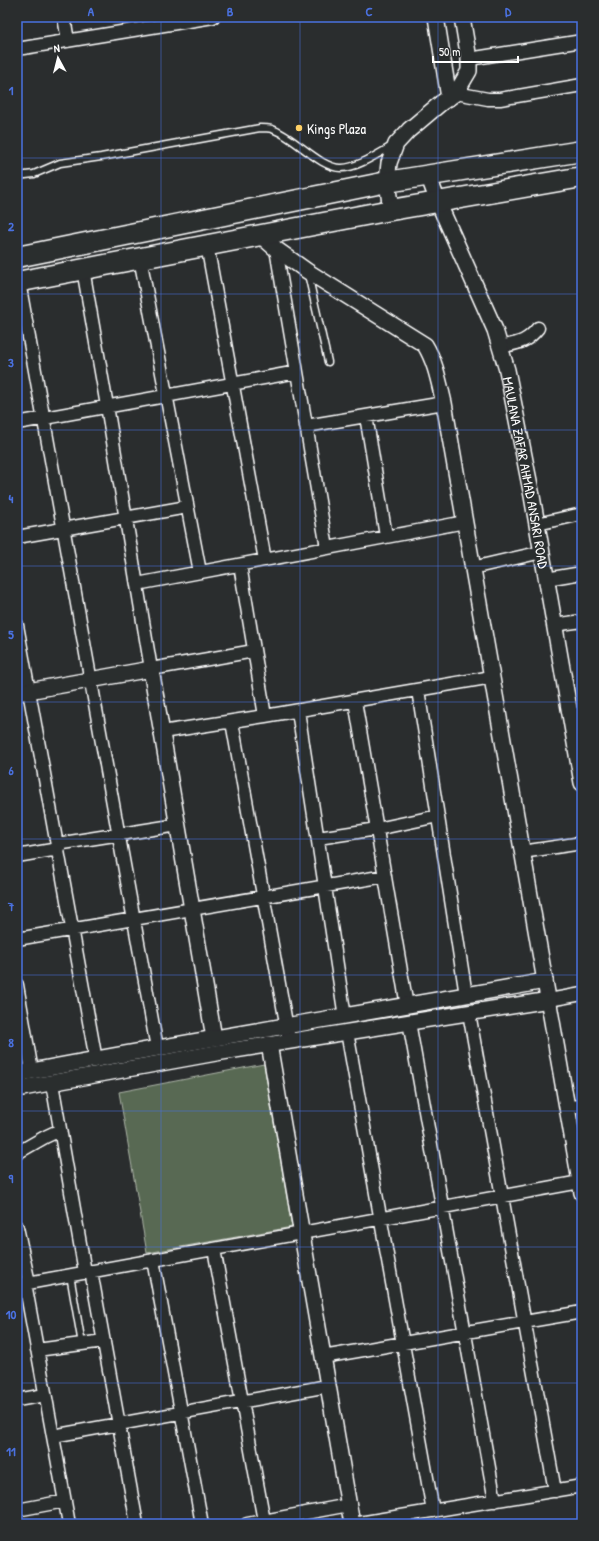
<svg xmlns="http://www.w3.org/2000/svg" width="599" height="1541" viewBox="0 0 599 1541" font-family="'Patrick Hand',sans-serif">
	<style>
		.green { fill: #596952; stroke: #acb4a8 }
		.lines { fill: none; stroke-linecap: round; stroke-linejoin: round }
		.service-casing { stroke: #fff; stroke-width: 9 }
		.minor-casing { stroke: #fff; stroke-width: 15 }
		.tertiary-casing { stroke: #fff; stroke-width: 18 }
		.primary-casing { stroke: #fff; stroke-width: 23 }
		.service { stroke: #2a2d2e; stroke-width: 6 }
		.minor { stroke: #2a2d2e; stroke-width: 12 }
		.tertiary { stroke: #2a2d2e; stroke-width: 15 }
		.primary { stroke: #2a2d2e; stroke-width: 20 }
		.grid { fill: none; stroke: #4a71e0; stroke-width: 1; stroke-opacity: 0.55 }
		.poi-dot { fill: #ffd166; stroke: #2a2d2e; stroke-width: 1.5 }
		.labels { text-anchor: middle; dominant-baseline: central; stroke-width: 4; stroke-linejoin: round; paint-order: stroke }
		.poi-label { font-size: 14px; fill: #fff; stroke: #2a2d2e; text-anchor: start }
		.street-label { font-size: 14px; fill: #fff; stroke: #2a2d2e }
		.neatline { fill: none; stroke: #4a71e0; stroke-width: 1.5 }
		.grid-label { font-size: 13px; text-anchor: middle; font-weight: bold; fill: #4a71e0 }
	</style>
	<rect width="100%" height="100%" fill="#2a2d2e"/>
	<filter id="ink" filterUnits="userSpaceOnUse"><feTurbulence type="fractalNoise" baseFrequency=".025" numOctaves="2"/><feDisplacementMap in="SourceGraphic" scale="8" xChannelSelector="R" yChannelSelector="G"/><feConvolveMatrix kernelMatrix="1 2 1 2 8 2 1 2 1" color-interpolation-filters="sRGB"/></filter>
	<g filter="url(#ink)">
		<path class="green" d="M264 1064 292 1227 147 1253 119 1092Z"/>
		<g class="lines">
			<g class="service-casing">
				<path id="service" d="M17 176 34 174 60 163 101 157 260 128C264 128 268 128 272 129 294 136 320 169 342 168 357 168 379 153 392 146
					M308 274 328 362
					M70 1275 82 1344"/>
			</g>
			<g class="minor-casing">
				<path id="minor" d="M64 17 68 41
					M17 49 213 17
					M469 59 582 41
					M456 93 488 99H500L582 85
					M207 245 265 560
					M276 249 327 548
					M140 258 200 572
					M83 269 107 406 151 669 254 651
					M19 282 157 1048
					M500 347C518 343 526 343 538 328
					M366 416 386 536
					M17 423 297 372
					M306 426 444 403
					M537 524 582 514
					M17 537 187 507
					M240 565 265 716
					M472 568 542 552
					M546 579 582 573
					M137 584 465 522
					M17 625 96 1060
					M554 625 582 621
					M418 690 466 995
					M355 701 407 1006
					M298 711 345 1017
					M570 716 582 713
					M232 722 288 1034
					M162 732 265 716 492 677
					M318 838 377 829 438 816
					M57 844 178 825
					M522 852 582 843
					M17 856 58 849
					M17 939 385 876
					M17 985 32 1071
					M549 1000 582 994
					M469 1013 555 1491
					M409 1022 495 1501
					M347 1032 433 1511
					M52 1083 85 1272
					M567 1107 582 1106
					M17 1153 45 1137 60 1130
					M17 1227 29 1283
					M214 1249 264 1521
					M153 1260 202 1524
					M91 1271 137 1524
					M25 1283 69 1524
					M17 1285 580 1182
					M37 1350 104 1341
					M323 1357 582 1312
					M17 1400 45 1395
					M53 1436 328 1386
					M17 1510 65 1501
					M247 1524 349 1505
					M353 1524 582 1486"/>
			</g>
			<g class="tertiary-casing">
				<g id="tertiary">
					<path d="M436 17 449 98"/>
					<path id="s1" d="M428 175 438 202 495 330 507 370 532 496 582 783"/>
					<path d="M391 210 387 182 389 163 396 144 409 130 441 103 456 93 469 71V59L462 17"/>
					<path d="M260 235 276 249 307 271 425 345C436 363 439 383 444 403L582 1193"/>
					<path d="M17 693 151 669 214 1038"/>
					<path d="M269 1044 352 1524"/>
					<path d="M17 1074C193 1040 369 1013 545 981"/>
					<path d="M17 1089 216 1053 549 1000"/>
				</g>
			</g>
			<g class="primary-casing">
				<path id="primary" d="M17 257 387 182 582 151
					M17 282 391 210 582 177"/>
			</g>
			<use href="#service" class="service"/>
			<use href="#minor" class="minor"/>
			<use href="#tertiary" class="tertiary"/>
			<use href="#primary" class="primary"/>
		</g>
	</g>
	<path class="grid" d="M161 17V1524M300 17V1524M438 17V1524M17 158H582M17 294H582M17 430H582M17 566H582M17 702H582M17 839H582M17 975H582M17 1111H582M17 1247H582M17 1383H582"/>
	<circle class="poi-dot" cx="299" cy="128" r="4"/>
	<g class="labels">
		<g class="poi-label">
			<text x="307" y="128">Kings Plaza</text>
		</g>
		<g class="street-label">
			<text stroke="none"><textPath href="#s1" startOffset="315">MAULANA ZAFAR AHMAD ANSARI ROAD</textPath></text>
		</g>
	</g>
	<rect width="599" height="1541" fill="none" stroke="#2a2d2e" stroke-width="44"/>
	<g transform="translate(58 58) rotate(353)" stroke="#2a2d2e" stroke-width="3" paint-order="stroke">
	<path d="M0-3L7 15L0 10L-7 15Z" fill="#ffffff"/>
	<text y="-6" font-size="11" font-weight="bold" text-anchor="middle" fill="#ffffff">N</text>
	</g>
	<path d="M433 56v6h85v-6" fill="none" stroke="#ffffff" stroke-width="2"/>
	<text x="439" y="56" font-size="12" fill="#ffffff" stroke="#2a2d2e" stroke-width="3" paint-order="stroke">50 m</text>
	<rect x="22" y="22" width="555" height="1497" class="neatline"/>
	<g class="grid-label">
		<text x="91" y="16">A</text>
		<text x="230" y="16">B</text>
		<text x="369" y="16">C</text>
		<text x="508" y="16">D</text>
		<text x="11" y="95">1</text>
		<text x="11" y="231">2</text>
		<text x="11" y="367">3</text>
		<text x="11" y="503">4</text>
		<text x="11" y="639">5</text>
		<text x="11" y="775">6</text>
		<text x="11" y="911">7</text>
		<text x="11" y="1047">8</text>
		<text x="11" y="1183">9</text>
		<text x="11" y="1319">10</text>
		<text x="11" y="1456">11</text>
	</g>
</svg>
